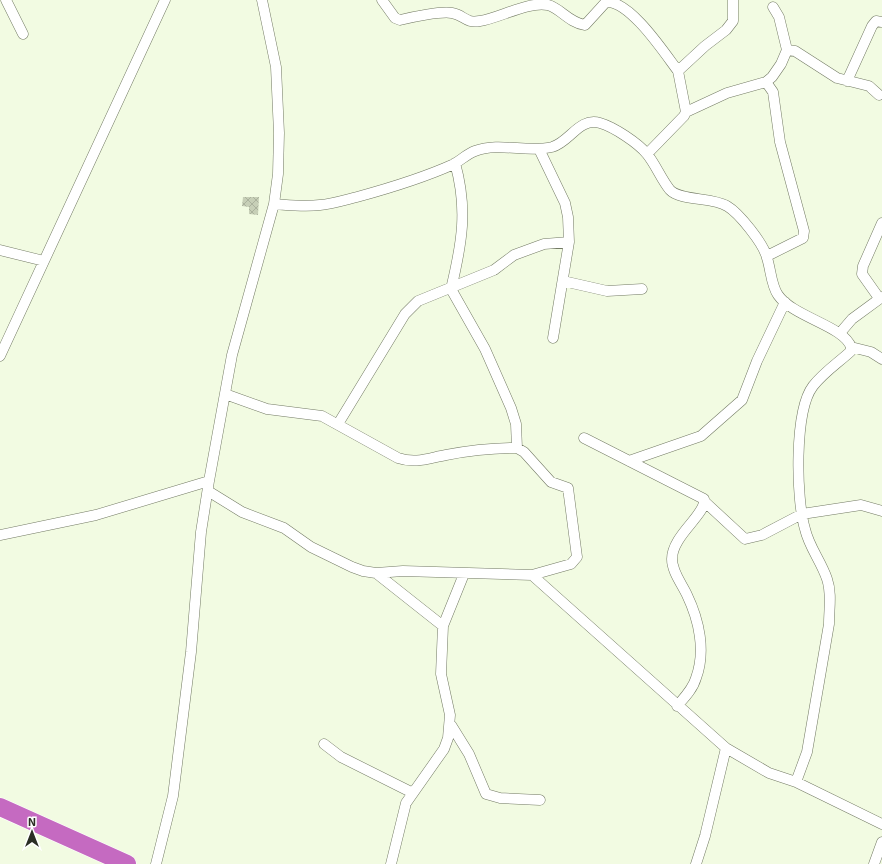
<svg xmlns="http://www.w3.org/2000/svg" width="882" height="864" viewBox="0 0 882 864" font-family="'Exo 2',sans-serif">
	<style>
		.building { fill: url(#building-cross-hatch) }
		.lines { fill: none; stroke-linecap: round; stroke-linejoin: round }
		.street-casing { stroke: #737a64; stroke-width: 11 }
		.highway-casing { stroke: #fff; stroke-width: 19 }
		.street { stroke: #fff; stroke-width: 10 }
		.highway { stroke: #c56ac1; stroke-width: 18 }
	</style>
	<defs>
		<pattern id="building-cross-hatch" width="8" height="8" patternUnits="userSpaceOnUse"><rect width="8" height="8" fill="#c7cfb7"/><path d="M0 0l8 8M0 8l8-8" fill="none" stroke="#abb29d"/></pattern>
	</defs>
	<rect width="100%" height="100%" fill="#f2fbe2"/>
	<path class="building" d="M243 197H259L258 215 249 214V207L242 206Z"/>
	<g class="lines">
		<g class="street-casing">
			<path id="street" d="M6 0 23 34
				M382 0 395 18 400 20C412 17 441 11 452 13 464 15 466 24 480 21 500 18 528 1 548 5 559 7 569 23 585 25L606 2C630 0 665 54 678 71
				M787 50 795 51 837 78 869 86 879 95
				M847 81 872 26 876 21 882 22
				M766 82 773 92 780 142 804 231 803 238 767 256
				M686 112 727 93 766 82 772 77 781 64 787 50 779 17 773 7
				M539 149 565 203 568 217 569 242 553 338
				M647 154 684 116 686 112 678 71 705 46 726 30 733 21V0
				M455 163C468 209 462 243 451 289L485 349 511 408 516 424 517 448
				M274 204C289 205 304 207 320 205 332 204 345 200 357 197 390 188 423 178 454 164 461 160 467 154 475 151 500 142 527 153 552 147 570 142 579 117 600 123 614 127 638 143 647 154 656 165 661 179 670 190 680 201 713 197 727 206 739 213 764 244 767 258 771 270 771 285 778 295 793 317 844 326 851 347V351C838 363 824 372 813 386 794 411 796 499 805 529 809 547 821 561 827 579 832 593 829 609 829 624L807 752 796 782
				M0 250 44 261
				M563 281 607 291 642 289
				M879 298 862 274 863 266 882 223
				M840 333 852 319 882 297
				M851 347 871 352 882 359
				M0 356 165 0
				M338 424 405 314 418 301 494 270 514 255 544 244 569 242
				M584 438 704 499C707 514 672 535 672 559 672 572 682 584 687 595 699 620 706 651 696 678 693 689 684 698 677 706
				M629 461 701 436 742 400 757 361 785 302
				M208 491 242 512 284 528 311 547 352 567 363 571 376 573 403 571 532 575 571 564 577 557 568 488 551 482 524 452 517 448C496 448 467 451 446 455 429 458 416 464 398 458L322 416 267 409 225 394
				M705 502 745 539 762 535 802 514 861 505 882 511
				M0 535 96 515 209 481
				M376 573 443 626
				M532 575 726 748 769 773 796 782 882 824
				M451 725 469 754 486 794 500 798 540 800
				M324 744 341 757 413 793
				M156 864 173 796 191 652 201 532 209 481 232 355 274 204 278 174 279 133 276 67 262 0
				M391 864 406 803 444 749 448 738 450 715 441 674 443 626 464 574
				M696 864 705 836 726 748
				M874 864 882 842"/>
		</g>
		<g class="highway-casing">
			<path id="highway" d="M0 807 127 864"/>
		</g>
		<use href="#street" class="street"/>
		<use href="#highway" class="highway"/>
	</g>
	<g transform="translate(32 832)" stroke="#ffffff" stroke-width="3" paint-order="stroke">
	<path d="M0-3L7 15L0 10L-7 15Z" fill="#2a2e24"/>
	<text y="-6" font-size="11" font-weight="bold" text-anchor="middle" fill="#2a2e24">N</text>
	</g>
</svg>
